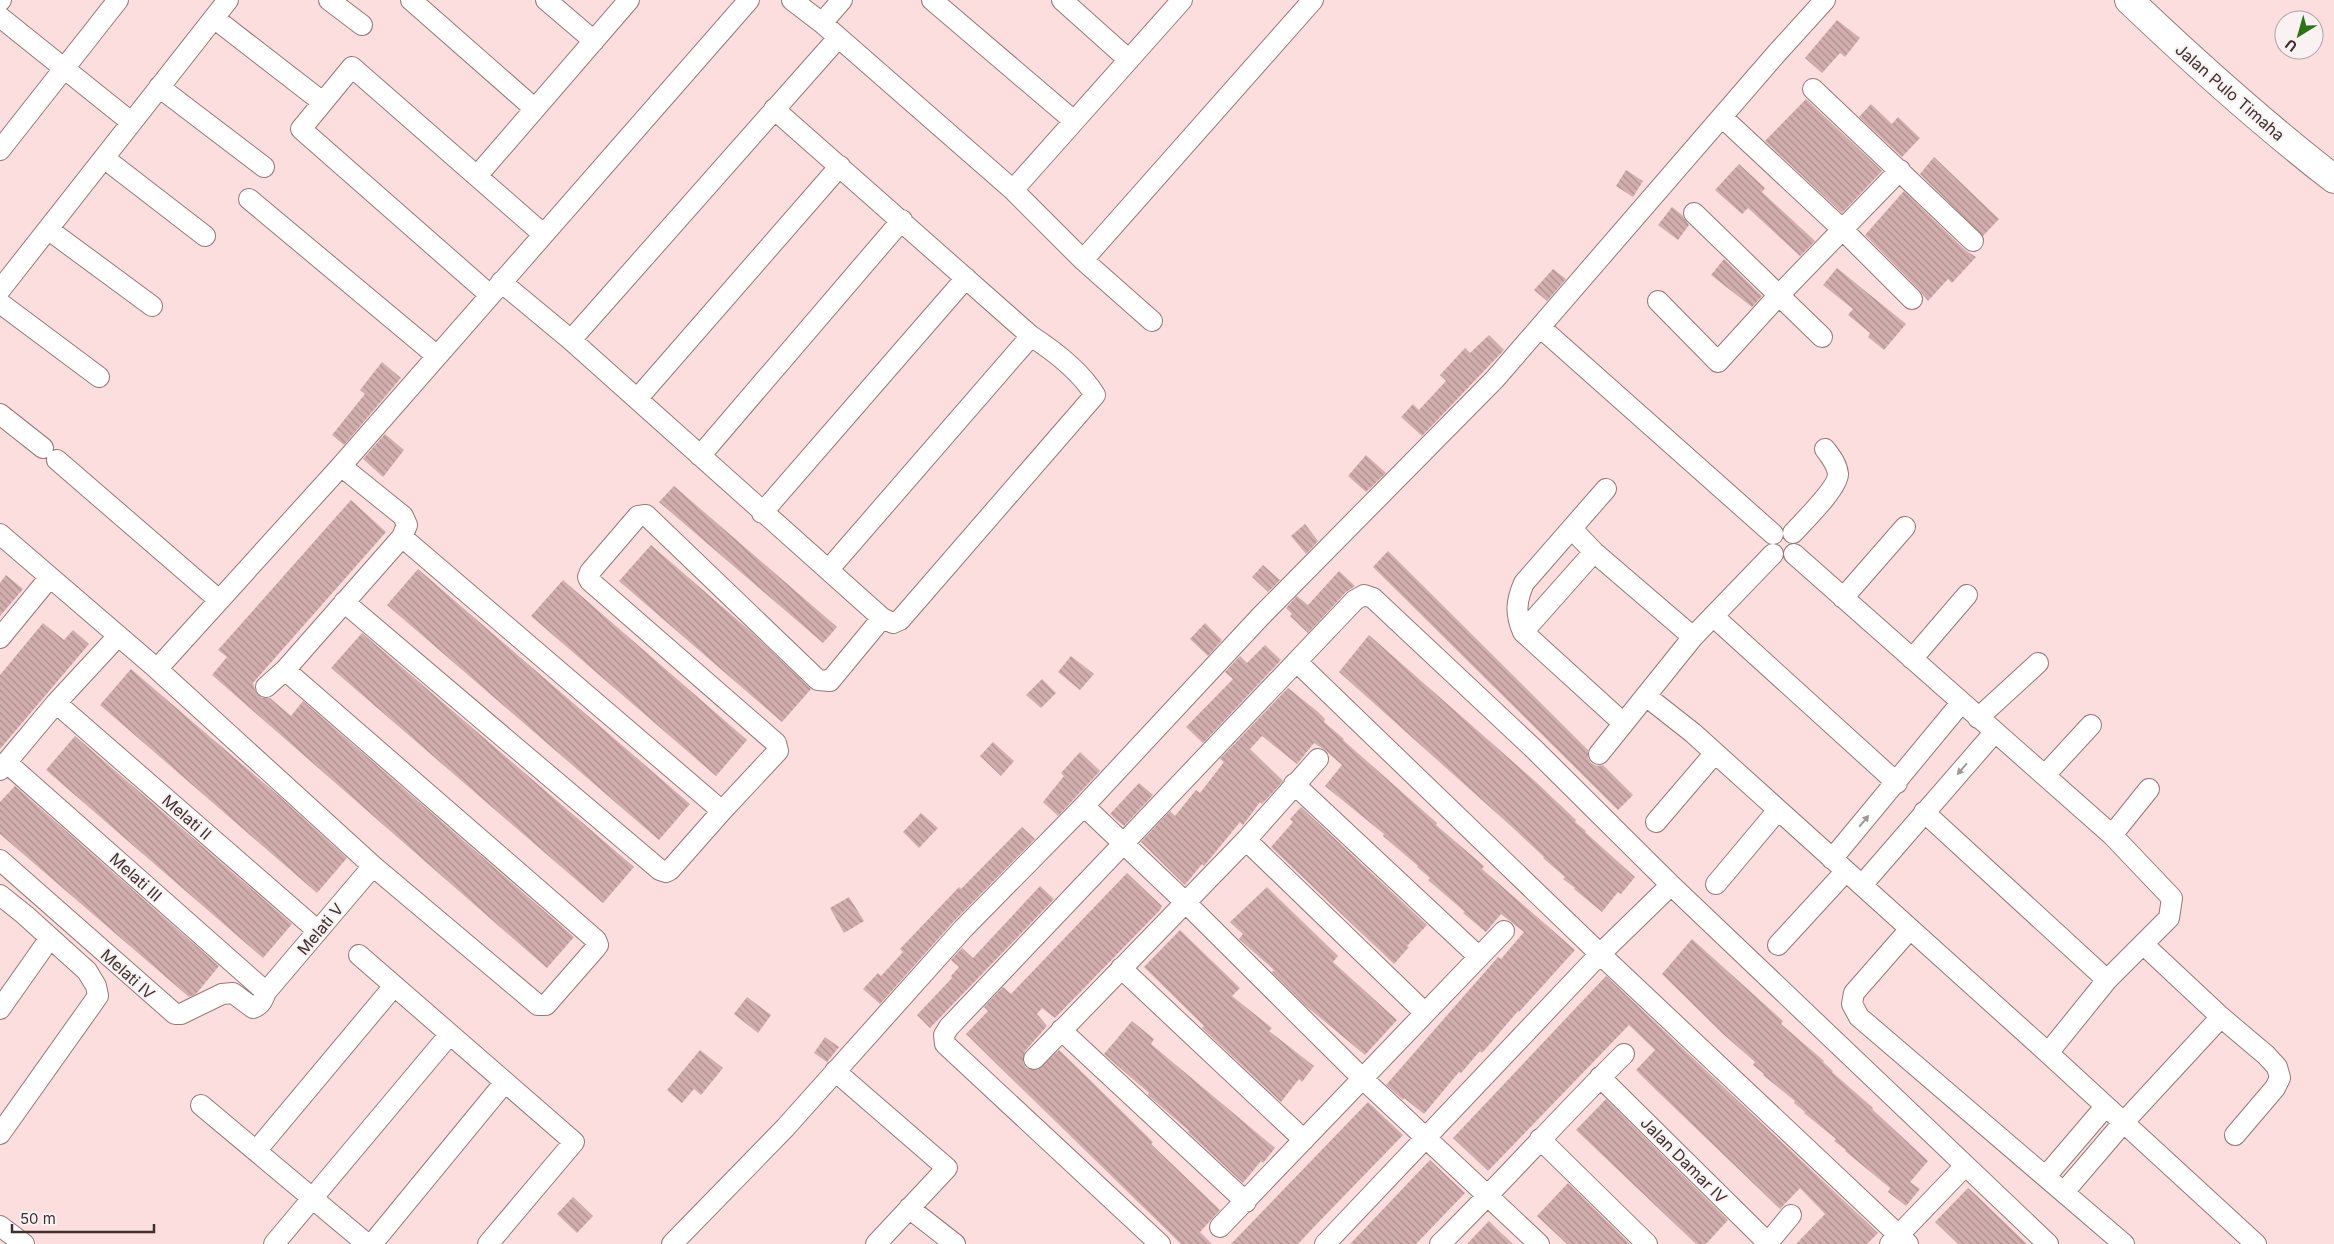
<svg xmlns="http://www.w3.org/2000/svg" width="2334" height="1244" viewBox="0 0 2334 1244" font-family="Inter,sans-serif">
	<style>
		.building { fill: url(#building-back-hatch) }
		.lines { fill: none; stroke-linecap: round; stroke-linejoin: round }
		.street-casing { stroke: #977; stroke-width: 22 }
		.secondary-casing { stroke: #977; stroke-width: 30 }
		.street { stroke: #fff; stroke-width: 20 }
		.secondary { stroke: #fff; stroke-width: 28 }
		.oneway { fill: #9f9898 }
		.labels { text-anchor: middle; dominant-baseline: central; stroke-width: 4; stroke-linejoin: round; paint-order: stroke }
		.street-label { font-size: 16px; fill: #3f3030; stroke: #faf2f2 }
	</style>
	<defs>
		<pattern id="building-back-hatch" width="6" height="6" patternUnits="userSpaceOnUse" patternTransform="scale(1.25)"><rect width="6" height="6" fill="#d2aeae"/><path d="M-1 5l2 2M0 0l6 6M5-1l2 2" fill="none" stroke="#ac8e8e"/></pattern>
	</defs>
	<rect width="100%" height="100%" fill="#fddede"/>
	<path class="building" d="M1837 20 1860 38 1845 57 1840 53 1822 73 1805 58Z
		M1806 99 1882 171 1842 213 1765 141Z
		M1871 104 1892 124 1898 117 1920 138 1902 157 1859 117Z
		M1934 157 1999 219 1983 236 1920 174Z
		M1739 164 1765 188 1762 192 1815 241 1800 256 1748 208 1742 214 1715 190Z
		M1626 170 1643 181 1633 197 1616 186Z
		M1904 191 1965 250 1976 257 1952 283 1948 279 1928 301 1920 291 1865 235Z
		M1672 207 1682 215 1689 225 1678 240 1658 225Z
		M1724 259 1762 296 1752 307 1711 275Z
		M1837 268 1906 324 1884 350 1868 337 1870 333 1848 315 1853 309 1823 285Z
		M1553 269 1566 279 1547 301 1534 290Z
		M1489 335 1504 350 1422 436 1401 417 1413 404 1419 410 1446 381 1440 375 1465 348 1470 353Z
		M382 362 401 378 344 445 332 435 365 394 360 390Z
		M385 434 404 450 383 477 363 459Z
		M1366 455 1386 473 1366 492 1348 476Z
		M674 486 837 627 823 643 659 502Z
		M351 500 386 532 253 683 255 690 262 698H270L291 716 303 701 574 937 547 968 212 675 227 657 218 650Z
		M1305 524 1318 541 1306 554 1291 536Z
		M651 545 749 630 811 689 782 722 619 581Z
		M1388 551 1588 750V758L1591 763 1597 766 1603 765 1633 795 1618 810 1373 567Z
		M1263 565 1280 580 1268 592 1252 577Z
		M418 569 690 804 659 840 387 605Z
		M1339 571 1355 586 1346 592 1308 633 1290 616 1292 614 1286 608 1297 596 1308 605Z
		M6 575 23 589 0 616V583Z
		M563 580 747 740 716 776 531 616Z
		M43 623 64 640 73 630 89 644 0 749V675Z
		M1205 623 1222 640 1208 656 1190 639Z
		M362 633 634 867 603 903 331 668Z
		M1369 635 1536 782 1576 820 1575 822 1586 831 1585 832 1635 877 1621 894 1618 892 1602 912 1574 889 1575 888 1563 879 1565 877 1543 858 1544 857 1512 827 1339 672Z
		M1265 645 1281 660 1203 743 1186 727 1233 679 1225 672 1240 656 1247 663Z
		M1071 656 1094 674 1080 690 1058 672Z
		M131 669 279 796 347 858 317 893 100 705Z
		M1042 679 1056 693 1041 708 1026 695Z
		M1288 688 1317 711 1325 719 1324 722 1344 739 1343 740 1437 823 1436 825 1484 866 1482 869 1505 889 1575 950 1519 1012 1518 1011 1482 1053 1480 1051 1461 1073 1459 1072 1424 1114 1404 1098 1403 1100 1386 1085 1498 957 1501 959 1524 932 1501 914 1486 932 1463 913 1465 912 1428 880 1430 878 1417 867 1418 866 1383 836 1384 834 1325 786 1342 765 1325 750 1314 743 1297 764 1262 736 1250 749 1283 781 1262 804 1260 802 1243 825 1240 822 1204 866 1202 864 1185 885 1141 842 1170 811 1175 816 1196 790 1200 793 1224 762 1220 759Z
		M75 736 292 924 263 958 46 770Z
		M993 742 1014 761 1001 776 980 756Z
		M1080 752 1100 771 1058 816 1043 802 1064 776 1061 773Z
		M1139 783 1153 795 1124 826 1110 814Z
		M15 786 219 966 196 994 189 997 0 834V802Z
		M1301 807 1427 925 1407 946 1409 947 1394 964 1271 847 1293 822 1290 819Z
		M921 813 938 828 919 848 903 832Z
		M1022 827 1035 839 954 921 880 1004 863 989 878 973 881 976 903 952 900 949 959 887 961 889Z
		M1127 873 1162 906 1160 910 1055 1018 1042 1008 1037 1014 1047 1026 1025 1051 1023 1062 1026 1068 1038 1070 1059 1050 1086 1076 1153 1142 1151 1144 1220 1210 1200 1232 1212 1244H1181L966 1034 988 1011 984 1007 1003 987 1011 994Z
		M1040 886 1054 899 930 1028 917 1015 952 978 951 976 959 967 951 960 962 948 973 958Z
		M1267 887 1338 956 1333 962 1397 1020 1365 1055 1306 1006 1272 972 1274 970 1239 939 1243 934 1230 922Z
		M849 897 864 921 844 933 830 908Z
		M1180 930 1240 988 1232 996 1272 1028 1269 1031 1314 1066 1302 1082 1299 1079 1281 1102 1202 1028 1204 1026 1144 967Z
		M1692 939 1783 1021 1781 1024 1824 1061 1823 1062 1833 1071 1832 1072 1873 1108 1872 1109 1928 1161 1910 1182 1920 1189 1906 1206 1888 1192 1890 1188 1845 1151 1846 1150 1834 1141 1836 1139 1804 1113 1805 1112 1794 1103 1795 1101 1763 1075 1764 1074 1753 1065 1755 1062 1723 1034 1662 974Z
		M1606 976 1878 1233 1867 1244H1796L1825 1214 1800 1188 1780 1209 1656 1090 1636 1070 1655 1050 1629 1025 1488 1171 1453 1138Z
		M747 997 771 1015 758 1033 734 1014Z
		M1132 1021 1154 1039 1151 1044 1275 1148 1263 1163 1261 1161 1243 1183 1188 1132 1189 1131 1148 1095 1149 1093 1104 1054Z
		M825 1037 839 1047 827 1062 814 1053Z
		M700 1050 723 1068 701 1095 694 1089 682 1103 667 1090Z
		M1606 1099 1728 1220 1706 1244H1696L1576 1130Z
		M1368 1102 1403 1135 1312 1229 1298 1244H1231Z
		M1430 1160 1465 1193 1416 1244H1350Z
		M1568 1183 1630 1244H1567L1537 1216Z
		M1968 1188 1977 1196 2027 1244H1958L1935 1222Z
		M573 1197 593 1216 577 1233 557 1214Z
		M1489 1221 1497 1229 1513 1244H1467Z"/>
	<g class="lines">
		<g class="street-casing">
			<path id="street" d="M329 0 362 25
				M411 0 535 109
				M546 0 594 41
				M792 0 822 23 1013 190 1083 260 1313 0
				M932 0 1074 121
				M1062 0 1129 60
				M0 1 1 0
				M0 17 131 122
				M214 18 316 97
				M822 23 842 0
				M159 87 264 167
				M1813 89 1973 241
				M1722 117 1843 230 1912 299
				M0 150 118 0
				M104 158 205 236
				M477 176 629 0
				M1013 190 1182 0
				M249 199 437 356
				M1694 213 1822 337
				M49 230 152 306
				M1083 260 1152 321
				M501 282 571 340 882 618 893 623 900 620 1095 395C1081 372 1054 351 1031 336L774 109
				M0 290 228 0
				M490 295 301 129 352 67 543 234
				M1658 301 1718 362 1779 295 1900 170
				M0 303 99 377
				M1540 327 1773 534
				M571 340 838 38
				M637 399 840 166
				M0 414 43 448
				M700 456 902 220
				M57 460 219 600
				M762 513 966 278
				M1572 529 1594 552 1693 637
				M1793 533C1803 522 1838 488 1838 474 1837 464 1831 457 1825 449
				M0 534 157 669 373 866 538 1005H546L595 949 598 945 596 940 285 670
				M1594 552 1523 632C1515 614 1516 601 1524 583L1606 489
				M1794 554 2112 835 2172 898 2169 918 2107 980 2048 1053
				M829 569 1031 336
				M1843 598 1905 527
				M344 602 660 870 666 872 670 870 722 811 402 537
				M1713 616 1897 783
				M1523 632 1623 723
				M0 638 50 577
				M1912 659 1967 595
				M1298 663 1600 954 1908 1244
				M157 669 341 466 749 0
				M266 687 285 670 402 537 407 525 403 516 341 466
				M1646 696 1693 733 2048 1053 2256 1244
				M56 703 318 931
				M1978 718 2038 663
				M1599 754 1693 637 1773 554
				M6 762 266 992
				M0 770 56 703 118 636
				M2045 775 2091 725
				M1294 784 1479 957
				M1084 806 1185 902 1363 1079 1539 1244
				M722 811 778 751 776 743 590 581 588 577 590 572 638 516 646 515 818 680 830 681 882 618
				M1924 812 2107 980
				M1656 822 1715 753
				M2112 835 2149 789
				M1246 840 1425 1013
				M1832 859 1961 703
				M0 860 175 1014H181L222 994 233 993 253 1008C261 1005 263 1000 266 992L373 866
				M1716 884 1778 810
				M1862 885 1994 733
				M0 895 25 915 87 971 96 986 98 996 0 1134
				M1910 929 1854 993 1852 1004 1859 1017 2124 1244
				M2143 944 2221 1017 2266 1055 2277 1067 2280 1078 2275 1088 2235 1135
				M1778 945 1846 871
				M359 955 574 1142 488 1244
				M1121 968 1304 1140
				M0 1009 50 938
				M1061 1030 1246 1202
				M1034 1059 1246 840 1318 759
				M835 1071 947 1168 876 1244
				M1600 1077 1768 1243
				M201 1105 367 1244
				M1540 1139 1647 1244
				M256 1151 394 986
				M2046 1176 2105 1107
				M2064 1192 2123 1123 2221 1017
				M909 1208 955 1244
				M0 1226 24 1244
				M1220 1227 1504 931
				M274 1244 450 1034
				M372 1244 505 1082
				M672 1244 785 1128 963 929 1084 806 1260 617 1495 379 1776 54 1825 0
				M1160 1244 945 1044 944 1035 949 1027 1355 600 1364 595 1373 598 1534 749 1671 885 2048 1244
				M1325 1244 1600 954 1671 885
				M1440 1244C1503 1182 1561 1116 1624 1054
				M1767 1244 1791 1215
				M1890 1244 1965 1166"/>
		</g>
		<g class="secondary-casing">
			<path id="secondary" d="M2129 0C2195 63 2262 123 2334 179"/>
		</g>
		<use href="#street" class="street"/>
		<use href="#secondary" class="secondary"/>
	</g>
	<defs><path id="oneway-solid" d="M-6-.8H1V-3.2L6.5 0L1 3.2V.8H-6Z" transform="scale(1.25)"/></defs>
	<g class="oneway">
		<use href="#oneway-solid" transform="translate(1962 769) rotate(131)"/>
		<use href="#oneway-solid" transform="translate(1864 821) rotate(-50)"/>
	</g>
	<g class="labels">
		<g class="street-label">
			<text transform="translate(2230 92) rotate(41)">Jalan Pulo Timaha</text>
			<text transform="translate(187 817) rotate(41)">Melati II</text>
			<text transform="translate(136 877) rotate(42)">Melati III</text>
			<text transform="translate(320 929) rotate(-50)">Melati V</text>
			<text transform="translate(128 974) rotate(42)">Melati IV</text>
			<text transform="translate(1684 1160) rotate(45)">Jalan Damar IV</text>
		</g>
	</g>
	<g transform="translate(2299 35) rotate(217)"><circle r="24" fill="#faf2f2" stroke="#afa4a4"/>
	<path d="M0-4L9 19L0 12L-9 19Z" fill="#2b7316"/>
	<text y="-8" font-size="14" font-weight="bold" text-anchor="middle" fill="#3f3030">U</text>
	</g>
	<path d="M12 1224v8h142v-8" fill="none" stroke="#3f3030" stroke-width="2.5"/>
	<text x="20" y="1224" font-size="15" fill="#3f3030" stroke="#faf2f2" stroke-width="4" paint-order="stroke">50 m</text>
</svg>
